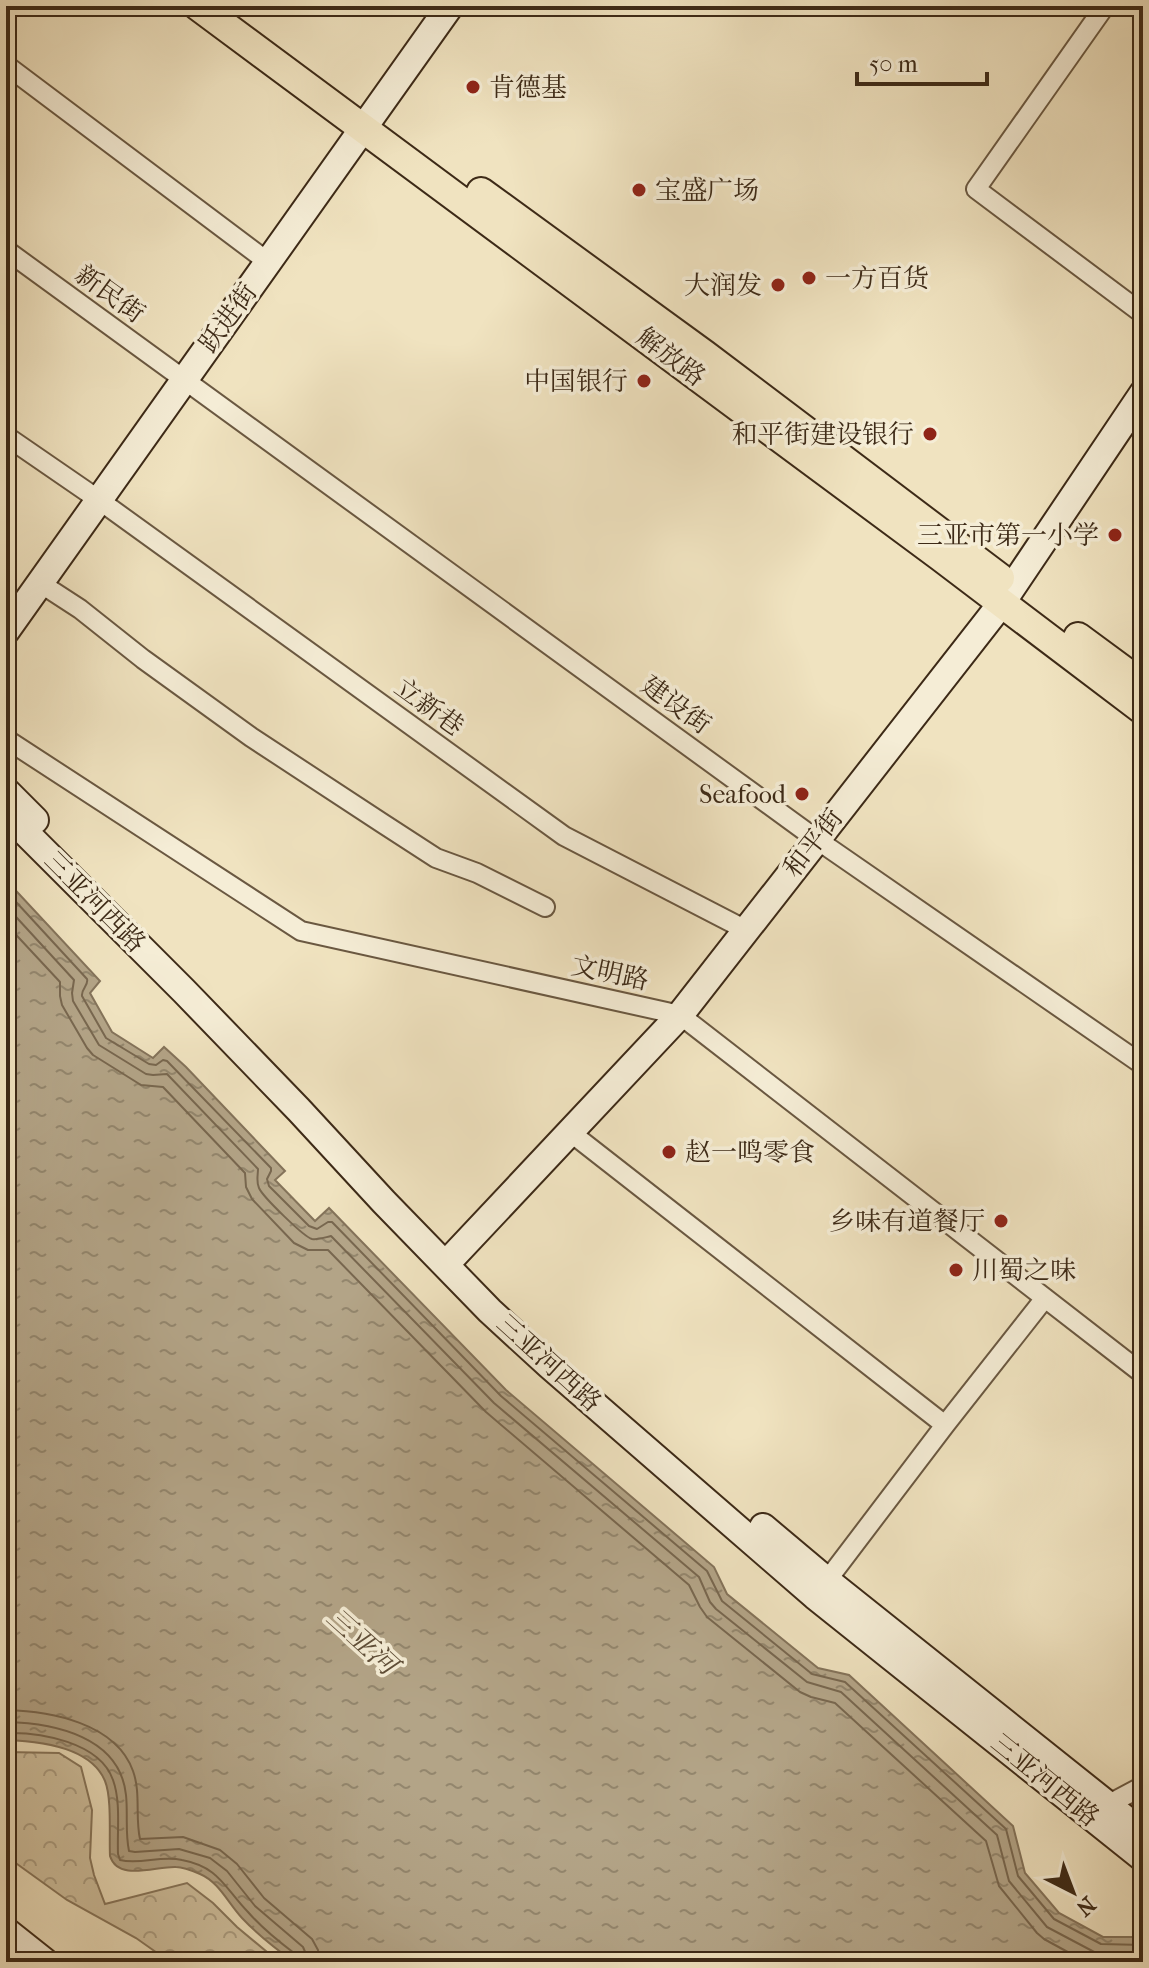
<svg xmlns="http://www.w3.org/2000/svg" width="1149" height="1968" viewBox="0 0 1149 1968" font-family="'IM FELL French Canon','Noto Serif SC',serif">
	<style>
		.forest { fill: url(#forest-crowns); stroke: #88775d; stroke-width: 2 }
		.water { fill: url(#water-ripples); stroke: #84735a; stroke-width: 2 }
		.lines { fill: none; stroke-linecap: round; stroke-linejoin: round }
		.shore { stroke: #78674f; stroke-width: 2 }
		.street-casing { stroke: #6a5841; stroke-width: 22 }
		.secondary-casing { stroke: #3d2a17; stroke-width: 30 }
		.primary-casing { stroke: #3d2a17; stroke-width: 32 }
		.street { stroke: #f5edd6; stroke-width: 18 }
		.secondary { stroke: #f5edd6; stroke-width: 26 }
		.primary { stroke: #f0e3c0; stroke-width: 28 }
		.poi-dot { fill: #8f2418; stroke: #f5edd6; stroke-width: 3 }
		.labels { text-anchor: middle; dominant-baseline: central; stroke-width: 7; stroke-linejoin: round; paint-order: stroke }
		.poi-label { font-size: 26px; fill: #3d2a17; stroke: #f5edd6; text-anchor: end }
		.street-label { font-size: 26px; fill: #3d2a17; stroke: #f5edd6 }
		.water-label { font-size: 28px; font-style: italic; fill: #604f39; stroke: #f5edd6 }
	</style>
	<defs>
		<pattern id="forest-crowns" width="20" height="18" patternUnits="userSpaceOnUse" patternTransform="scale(2)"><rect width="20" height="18" fill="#d2c4a3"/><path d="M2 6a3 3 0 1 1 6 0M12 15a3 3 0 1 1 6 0" fill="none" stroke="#ac9f84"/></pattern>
		<pattern id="water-ripples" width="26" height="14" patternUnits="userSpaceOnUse" patternTransform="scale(2)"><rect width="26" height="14" fill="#b3a487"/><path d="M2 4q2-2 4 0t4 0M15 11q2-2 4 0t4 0" fill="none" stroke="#93866d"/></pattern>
	</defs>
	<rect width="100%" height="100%" fill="#f0e3c0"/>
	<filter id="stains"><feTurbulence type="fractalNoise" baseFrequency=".0025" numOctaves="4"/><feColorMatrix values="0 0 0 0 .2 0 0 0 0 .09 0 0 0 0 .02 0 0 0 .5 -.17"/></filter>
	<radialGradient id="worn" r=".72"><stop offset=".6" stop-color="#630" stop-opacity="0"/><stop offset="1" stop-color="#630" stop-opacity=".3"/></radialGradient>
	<path class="forest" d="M6 1752 59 1753 81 1767 92 1810 90 1858 94 1875 105 1904 187 1883 213 1903 237 1927 279 1962H170L136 1938 67 1900 6 1856Z"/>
	<path class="water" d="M6 880 100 981 90 993 112 1032 153 1058 164 1047 186 1067 285 1171 275 1180 315 1221 329 1208 506 1390 714 1567 727 1594 818 1668 849 1675 1013 1826 1025 1873 1059 1913 1103 1937H1143V1962H294C276 1949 257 1934 242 1918 228 1903 219 1882 200 1874 193 1871 183 1867 176 1867 156 1866 118 1882 110 1856 109 1836 112 1798 105 1781 91 1747 38 1741 6 1740Z"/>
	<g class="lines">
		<path class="shore" d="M6 891 87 979C89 985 81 989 82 996L106 1038 149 1064 156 1065 163 1060 167 1061 271 1168V1171L267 1179 269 1186 309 1226 317 1229 328 1222H332L501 1396 707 1571 722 1601 812 1674 845 1682 1006 1829 1018 1876 1054 1919 1101 1944 1143 1945
			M6 906 74 980 72 993 73 1001 99 1045 146 1074 153 1075 167 1074 258 1169C258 1175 256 1182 259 1188 263 1197 304 1237 312 1239 319 1240 326 1237 331 1236L494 1403 699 1577 710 1602 716 1609 807 1682 841 1692 997 1835 1009 1881 1047 1927 1098 1954 1143 1955
			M6 924 60 982V996L62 1005 87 1048 93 1055 141 1085 163 1087 245 1173 246 1187 252 1199 294 1243 308 1250H328L486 1412 689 1585 700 1607 707 1617 800 1692 811 1697 835 1703 986 1841 999 1886 1037 1933 1044 1939 1086 1962
			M6 1710C50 1711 116 1723 133 1771 141 1793 135 1817 140 1839L183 1837 220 1850 237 1864 264 1898 312 1939 318 1950 319 1962
			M6 1722C55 1723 120 1737 126 1795 128 1813 125 1833 129 1851L135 1852 179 1849 210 1858 227 1871 255 1906 303 1947 306 1954 307 1962
			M6 1733C40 1732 100 1742 113 1780 121 1802 117 1830 118 1854L120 1860C140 1865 161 1855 182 1860 219 1867 224 1887 248 1912 261 1927 278 1941 294 1953L297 1962"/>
		<g class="street-casing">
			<path id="street" d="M1105 6 976 189 1143 314
				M6 65 268 262
				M6 250 816 839 1143 1065
				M6 436 99 500 564 836 746 930
				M40 583 80 609 143 659 251 737 382 823 436 858 477 873 545 907
				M6 739 301 931 680 1015 1143 1374
				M570 1132 945 1425
				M822 1587 945 1425 1045 1298
				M1098 1810 1143 1786"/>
		</g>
		<g class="secondary-casing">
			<path id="secondary" d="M6 631 450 6
				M6 791 35 820
				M6 813 184 991 299 1110 384 1202 490 1311 550 1366 815 1596 1143 1858
				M446 1264 680 1015 1001 604 1143 393
				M763 1527 826 1580 1143 1833
				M6 1931 45 1962"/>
		</g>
		<g class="primary-casing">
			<path id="primary" d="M198 6 941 557 1143 710
				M481 192 705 355 1000 578
				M1078 637 1143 685"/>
		</g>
		<use href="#street" class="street"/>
		<use href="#secondary" class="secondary"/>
		<use href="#primary" class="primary"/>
	</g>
	<g class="poi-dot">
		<circle cx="473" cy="87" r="8"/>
		<circle cx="639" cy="190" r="8"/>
		<circle cx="809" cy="278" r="8"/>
		<circle cx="778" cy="285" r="8"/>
		<circle cx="644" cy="381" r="8"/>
		<circle cx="930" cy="434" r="8"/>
		<circle cx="1115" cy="535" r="8"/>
		<circle cx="802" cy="794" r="8"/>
		<circle cx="669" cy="1152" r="8"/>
		<circle cx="1001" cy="1221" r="8"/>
		<circle cx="956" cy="1270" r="8"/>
	</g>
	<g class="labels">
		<g class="poi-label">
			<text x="489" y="87" text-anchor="start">肯德基</text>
			<text x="655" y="190" text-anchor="start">宝盛广场</text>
			<text x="825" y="278" text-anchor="start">一方百货</text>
			<text x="762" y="285">大润发</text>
			<text x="628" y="381">中国银行</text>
			<text x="914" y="434">和平街建设银行</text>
			<text x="1099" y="535">三亚市第一小学</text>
			<text x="786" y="794">Seafood</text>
			<text x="685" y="1152" text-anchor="start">赵一鸣零食</text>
			<text x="985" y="1221">乡味有道餐厅</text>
			<text x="972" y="1270" text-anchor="start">川蜀之味</text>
		</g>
		<g class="street-label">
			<text transform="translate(110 294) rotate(36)">新民街</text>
			<text transform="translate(228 318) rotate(-54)">跃进街</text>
			<text transform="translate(671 357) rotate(37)">解放路</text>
			<text transform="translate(676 705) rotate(36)">建设街</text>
			<text transform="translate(429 707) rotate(36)">立新巷</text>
			<text transform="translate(813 843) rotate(-52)">和平街</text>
			<text transform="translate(95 902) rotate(45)">三亚河西路</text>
			<text transform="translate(610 973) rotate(12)">文明路</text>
			<text transform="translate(549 1363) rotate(42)">三亚河西路</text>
			<text transform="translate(1045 1780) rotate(39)">三亚河西路</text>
		</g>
		<g class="water-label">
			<text transform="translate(362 1641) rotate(42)">三亚河</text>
		</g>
	</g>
	<rect width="1149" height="1968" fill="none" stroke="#f0e3c0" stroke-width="32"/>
	<rect x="8" y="8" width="1133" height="1952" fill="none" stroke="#3d2a17" stroke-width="4"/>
	<rect x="16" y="16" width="1117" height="1936" fill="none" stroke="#3d2a17" stroke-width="2"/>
	<g transform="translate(1073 1892) rotate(138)" stroke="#f5edd6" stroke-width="6" paint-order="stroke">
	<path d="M0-6L14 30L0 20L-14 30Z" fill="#3d2a17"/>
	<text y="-12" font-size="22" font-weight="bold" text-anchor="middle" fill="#3d2a17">N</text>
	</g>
	<path d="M857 72v12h130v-12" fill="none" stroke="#3d2a17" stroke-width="4"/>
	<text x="869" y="72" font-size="24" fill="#3d2a17" stroke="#f5edd6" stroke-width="6" paint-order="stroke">50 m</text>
	<rect width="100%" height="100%" filter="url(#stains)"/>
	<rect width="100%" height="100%" fill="url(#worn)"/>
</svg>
